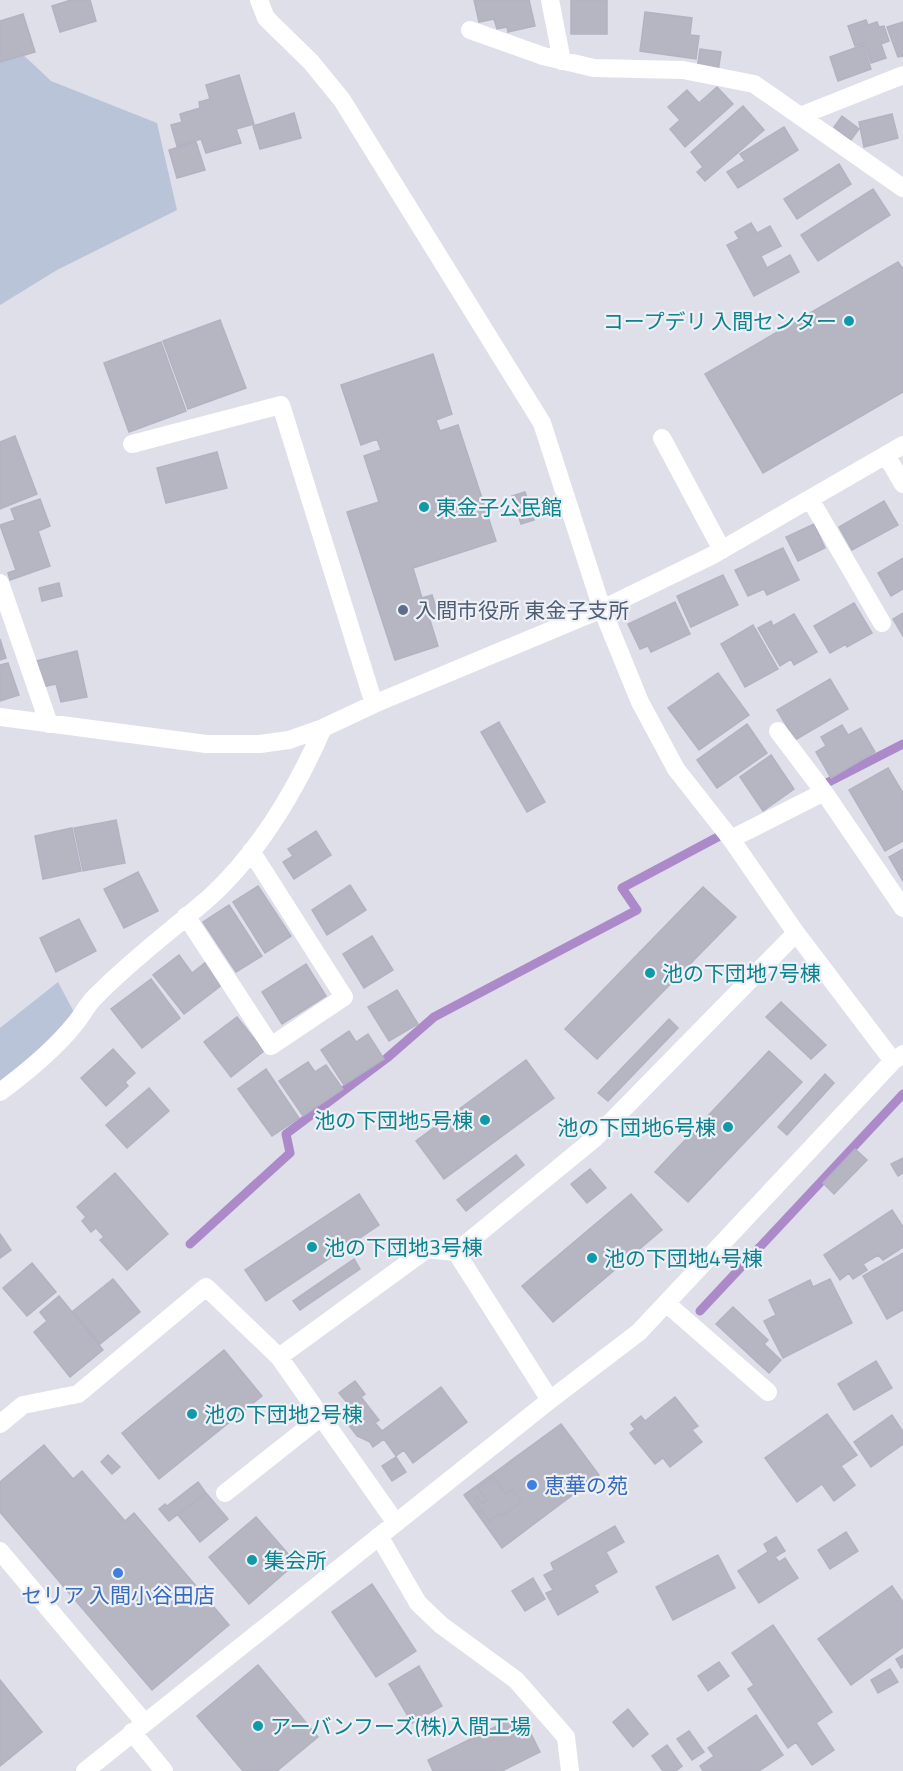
<svg xmlns="http://www.w3.org/2000/svg" width="903" height="1771" viewBox="0 0 903 1771" font-family="'Titillium Web','Noto Sans JP',sans-serif">
	<style>
		.green { fill: #b9c4d9 }
		.lines { fill: none; stroke-linecap: round; stroke-linejoin: round }
		.stream { stroke: #ac8aca; stroke-width: 9 }
		.building { fill: #b5b6c2; stroke: #b2b2c2; stroke-width: 1.5 }
		.minor { stroke: #fff; stroke-width: 18 }
		.culture-dot { fill: #0f9aa8; stroke: #efeff6; stroke-width: 2 }
		.service-dot { fill: #5c6f8a; stroke: #efeff6; stroke-width: 2 }
		.shop-dot { fill: #3f7fe0; stroke: #efeff6; stroke-width: 2 }
		.labels { text-anchor: middle; dominant-baseline: central; stroke-width: 4.5; stroke-linejoin: round; paint-order: stroke }
		.culture-label { font-size: 21px; fill: #0d838f; stroke: #efeff6; text-anchor: start }
		.service-label { font-size: 21px; fill: #4e5e75; stroke: #efeff6; text-anchor: start }
		.shop-label { font-size: 21px; fill: #366cbe; stroke: #efeff6; text-anchor: start }
	</style>
	<rect width="100%" height="100%" fill="#dfdfe9"/>
	<path class="green" d="M17 49 51 81 157 123 177 210 57 270 0 305V56Z
		M58 982 77 1018 0 1088V1028Z"/>
	<g class="lines">
		<path class="stream" d="M817 788 903 744
			M190 1244 290 1153 286 1134 387 1058 434 1017 637 910 622 888 729 831
			M700 1311 903 1094"/>
	</g>
	<path class="building" d="M71 0H90L96 21 60 32 52 6Z
		M474 0H529L535 26 508 32 507 27 497 29 494 19 479 22Z
		M571 0H607V34H571Z
		M645 12 692 18 690 35 699 36 696 59 640 51Z
		M23 14 35 52 0 62V21Z
		M866 20 868 25 877 22 879 27 884 26 889 41 881 44 886 58 871 63 864 43 855 46 848 26Z
		M903 22V56L898 57 887 27Z
		M863 45 871 69 838 81 830 57Z
		M700 49 721 52 718 72 697 69Z
		M239 75 254 124 236 129 241 143 206 153 201 139 177 146 171 125 182 122 180 114 200 108 199 102 210 99 206 85Z
		M717 87 733 104 685 147 670 129 680 120 668 107 687 90 699 103Z
		M743 106 764 130 705 181 697 172 703 167 691 152Z
		M294 113 301 138 260 149 253 126Z
		M892 114 898 138 864 147 859 122Z
		M842 116 859 129 851 140 834 127Z
		M784 127 798 150 738 188 727 172 745 161 740 154Z
		M196 142 205 170 177 178 169 150Z
		M839 164 851 184 797 219 784 199Z
		M873 189 890 215 818 261 801 235Z
		M751 223 757 233 770 226 781 246 761 256 767 268 790 255 799 272 754 296 727 245 739 239 735 232Z
		M898 262 903 269V392L763 473 705 374Z
		M220 320 246 388 188 409 163 341Z
		M161 342 186 411 129 432 104 363Z
		M433 354 452 414 436 420 440 431 458 425 496 541 413 568 422 598 432 595 438 614 429 617 438 646 395 660 347 512 379 502 364 456 381 450 377 439 361 445 341 385Z
		M15 436 37 494 0 509V442Z
		M217 452 227 488 166 503 157 468Z
		M525 492 534 520 521 524 512 496Z
		M40 499 50 526 38 531 50 566 10 580 8 573 16 570 0 525 15 520 11 509Z
		M884 501 898 525 852 550 839 527Z
		M814 524 825 548 798 561 786 537Z
		M783 548 799 580 767 595 764 589 748 596 735 570Z
		M903 558V589L891 596 878 573Z
		M723 575 738 605 691 627 677 596Z
		M59 583 62 596 42 601 39 588Z
		M675 602 690 634 651 652 648 646 640 649 628 624Z
		M854 603 872 633 847 647 846 644 830 653 814 626Z
		M903 613V636L893 619Z
		M794 614 817 652 794 665 791 659 780 666 758 628 771 621 773 626Z
		M753 625 778 669 745 687 721 644Z
		M0 639 6 658 0 660Z
		M77 651 87 697 61 702 56 684 42 687 36 661Z
		M8 663 19 695 0 701V665Z
		M718 673 749 715 699 750 668 708Z
		M830 679 848 709 795 740 777 710Z
		M499 722 545 802 527 812 481 732Z
		M747 724 767 753 717 788 697 760Z
		M842 725 848 735 861 728 875 752 831 778 816 752 826 746 821 737Z
		M771 755 794 789 763 811 740 777Z
		M888 768 903 793V841L885 851 849 790Z
		M116 820 125 863 83 871 74 828Z
		M72 828 81 871 43 879 35 836Z
		M316 831 331 855 294 879 283 862 293 856 288 849Z
		M903 849V881L889 857Z
		M138 872 158 911 124 928 104 889Z
		M350 885 366 910 327 935 312 910Z
		M258 886 291 936 265 953 233 902Z
		M703 887 736 917 597 1059 565 1029Z
		M229 905 262 956 236 972 203 922Z
		M79 919 96 951 56 972 40 938Z
		M372 936 393 970 364 988 343 954Z
		M179 955 192 973 206 962 223 984 184 1014 153 975Z
		M306 964 326 996 282 1024 262 992Z
		M151 979 180 1018 142 1048 111 1009Z
		M397 990 418 1024 389 1041 368 1007Z
		M781 1002 826 1045 811 1059 766 1017Z
		M237 1017 264 1051 231 1077 204 1042Z
		M669 1019 678 1028 608 1101 598 1093Z
		M349 1031 356 1042 368 1034 384 1059 344 1085 321 1050Z
		M113 1049 135 1073 125 1082 128 1086 106 1106 81 1078Z
		M769 1051 802 1082 688 1202 655 1172Z
		M526 1060 554 1098 444 1179 416 1141Z
		M308 1062 315 1072 326 1065 343 1089 303 1116 279 1081Z
		M266 1069 299 1118 272 1136 238 1089Z
		M825 1074 834 1083 787 1135 778 1127Z
		M149 1088 169 1111 127 1148 106 1125Z
		M855 1149 867 1160 834 1194 823 1183Z
		M516 1155 524 1165 466 1211 457 1200Z
		M903 1158V1173L898 1176 891 1164Z
		M590 1169 606 1188 587 1203 571 1184Z
		M115 1173 168 1234 127 1270 100 1240 104 1237 96 1228 91 1232 82 1221 86 1217 77 1207Z
		M359 1194 379 1225 266 1301 245 1270Z
		M631 1194 662 1230 553 1322 522 1286Z
		M892 1210 903 1227V1247L883 1260 878 1255 863 1264 867 1270 853 1279 849 1273 840 1280 824 1255Z
		M0 1234 11 1250 0 1258Z
		M903 1253V1310L887 1319 863 1276Z
		M354 1259 360 1269 300 1310 293 1301Z
		M32 1263 56 1292 27 1316 3 1288Z
		M113 1279 140 1312 100 1344 73 1311Z
		M830 1279 852 1323 783 1358 764 1321 776 1315 769 1300 810 1280 813 1287Z
		M59 1296 103 1350 70 1377 34 1332 47 1321 40 1312Z
		M733 1307 768 1340 764 1344 781 1360 769 1373 716 1324Z
		M224 1350 262 1396 159 1479 122 1433Z
		M876 1361 892 1388 854 1410 838 1384Z
		M355 1381 365 1394 361 1397 379 1420 375 1423 382 1431 441 1387 467 1422 413 1463 404 1450 396 1456 384 1439 373 1447 370 1442 357 1436 348 1424 345 1411 349 1405 339 1393Z
		M675 1397 698 1426 692 1430 702 1442 670 1467 663 1458 655 1464 630 1433 635 1429 631 1424 641 1416 645 1421Z
		M827 1414 857 1455 841 1466 855 1485 834 1501 822 1484 797 1502 765 1458Z
		M892 1415 903 1432V1444L871 1467 854 1442Z
		M561 1424 599 1475 502 1548 464 1495Z
		M44 1445 73 1479 82 1471 125 1521 134 1513 229 1625 152 1690 0 1512V1482Z
		M108 1455 120 1467 112 1474 101 1462Z
		M396 1457 406 1472 392 1481 382 1466Z
		M494 1477 505 1494 512 1489 521 1502 501 1516 499 1514 489 1521 474 1499 477 1496 482 1503 487 1501 478 1488Z
		M198 1482 206 1493 169 1521 159 1509 165 1504 167 1506Z
		M206 1493 228 1519 200 1542 178 1515Z
		M256 1517 296 1563 249 1604 209 1557Z
		M615 1526 624 1542 606 1552 617 1572 594 1585 598 1592 558 1615 546 1593 553 1590 544 1575 554 1570 551 1563Z
		M846 1532 858 1551 830 1569 818 1550Z
		M776 1537 785 1551 775 1557 779 1562 785 1558 798 1578 759 1603 738 1571 768 1552 764 1544Z
		M718 1555 735 1588 673 1620 656 1587Z
		M533 1578 545 1599 525 1611 512 1591Z
		M372 1584 416 1651 376 1677 332 1612Z
		M892 1586 903 1602V1647L851 1685 818 1639Z
		M773 1625 832 1712 816 1723 834 1750 812 1765 796 1742 788 1748 748 1689 754 1685 732 1653Z
		M903 1655V1667L901 1668 896 1659Z
		M719 1662 729 1676 708 1691 698 1676Z
		M258 1665 318 1737 277 1771H243L197 1716Z
		M419 1666 442 1706 412 1723 389 1684Z
		M890 1669 898 1682 878 1693 871 1680Z
		M0 1680 42 1732 0 1766Z
		M628 1709 648 1734 633 1747 613 1722Z
		M756 1715 783 1755 759 1771H703L700 1766 714 1756 708 1748Z
		M509 1720 515 1732 527 1726 540 1752 502 1771H433L428 1760Z
		M689 1731 704 1752 692 1760 677 1739Z
		M667 1745 682 1766 676 1771H663L652 1756Z"/>
	<g class="lines">
		<path class="minor" d="M259 0 266 18 311 62 342 100 542 423 602 609 640 702 676 769 731 839 796 933 893 1061
			M550 0 562 61
			M470 30 543 56 594 68 683 70 754 84 903 188
			M800 116 903 75
			M662 438 722 550
			M132 444 281 405 374 704
			M886 455 903 484
			M810 499 882 623
			M0 583 49 724
			M0 717 206 744H260L289 740 323 728 374 704 602 609 711 556 903 445
			M824 792 903 908
			M731 839 824 792 778 731
			M186 916 271 1046 344 997 251 851
			M0 1092C27 1072 53 1051 74 1025 82 1016 87 1004 96 996 131 960 172 930 210 897 260 851 296 790 323 728
			M666 1303 768 1392
			M279 1357 427 1249 456 1252
			M550 1400 456 1252 595 1138 796 933
			M0 1424 23 1405 78 1394 206 1287 279 1357 396 1523
			M225 1493 321 1417
			M379 1536 418 1603 441 1625 516 1680 566 1737 570 1771
			M0 1551 144 1722
			M132 1732 164 1771
			M85 1771 550 1400 639 1332 893 1061 903 1054"/>
	</g>
	<g class="culture-dot">
		<circle cx="849" cy="321" r="6"/>
		<circle cx="424" cy="507" r="6"/>
		<circle cx="650" cy="973" r="6"/>
		<circle cx="485" cy="1120" r="6"/>
		<circle cx="728" cy="1127" r="6"/>
		<circle cx="312" cy="1247" r="6"/>
		<circle cx="592" cy="1258" r="6"/>
		<circle cx="192" cy="1414" r="6"/>
		<circle cx="252" cy="1560" r="6"/>
		<circle cx="258" cy="1726" r="6"/>
	</g>
	<circle class="service-dot" cx="403" cy="610" r="6"/>
	<g class="shop-dot">
		<circle cx="532" cy="1485" r="6"/>
		<circle cx="118" cy="1573" r="6"/>
	</g>
	<g class="labels">
		<g class="culture-label">
			<text x="837" y="321" text-anchor="end">コープデリ 入間センター</text>
			<text x="436" y="507">東金子公民館</text>
			<text x="662" y="973">池の下団地7号棟</text>
			<text x="473" y="1120" text-anchor="end">池の下団地5号棟</text>
			<text x="716" y="1127" text-anchor="end">池の下団地6号棟</text>
			<text x="324" y="1247">池の下団地3号棟</text>
			<text x="604" y="1258">池の下団地4号棟</text>
			<text x="204" y="1414">池の下団地2号棟</text>
			<text x="264" y="1560">集会所</text>
			<text x="270" y="1726">アーバンフーズ(株)入間工場</text>
		</g>
		<g class="service-label">
			<text x="415" y="610">入間市役所 東金子支所</text>
		</g>
		<g class="shop-label">
			<text x="544" y="1485">恵華の苑</text>
			<text x="118" y="1595" text-anchor="middle">セリア 入間小谷田店</text>
		</g>
	</g>
</svg>
